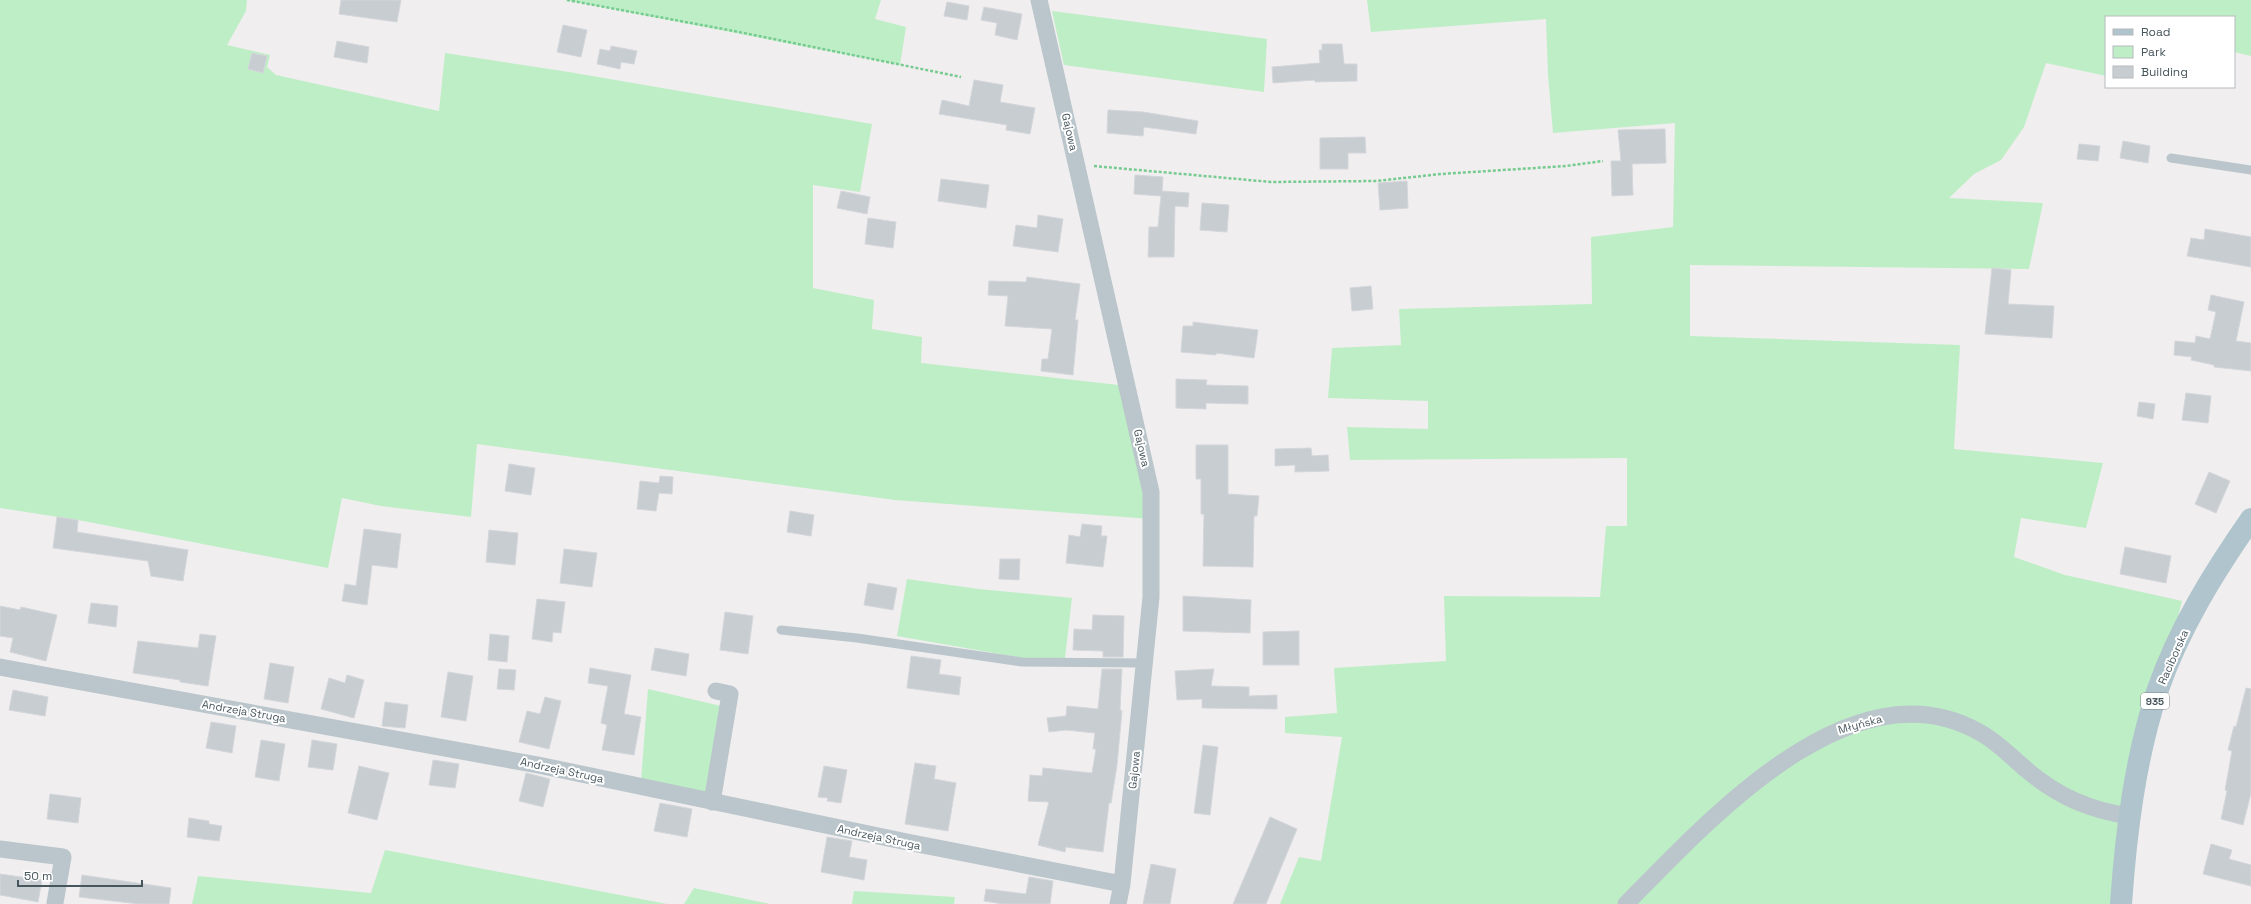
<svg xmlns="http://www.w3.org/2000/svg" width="2251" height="904" viewBox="0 0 2251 904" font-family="'Space Grotesk',sans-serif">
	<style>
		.green { fill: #beeec6 }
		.building { fill: #c8cdd1; stroke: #d3d6da }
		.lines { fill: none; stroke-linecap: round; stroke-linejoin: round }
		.path { stroke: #76cb90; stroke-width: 2.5; stroke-dasharray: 3 2; stroke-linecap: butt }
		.service { stroke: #bac6cb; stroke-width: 9 }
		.minor { stroke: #bac6cb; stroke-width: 17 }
		.primary { stroke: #afc4cd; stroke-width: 22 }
		.labels { text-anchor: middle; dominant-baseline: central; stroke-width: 4; stroke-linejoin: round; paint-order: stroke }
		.shield { fill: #fff; stroke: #7e898d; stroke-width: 1 }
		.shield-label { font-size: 10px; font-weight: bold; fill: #47565c }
		.street-label { font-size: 11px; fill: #47565c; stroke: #fff }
	</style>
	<rect width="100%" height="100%" fill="#f1eeef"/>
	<path class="green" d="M0 0H247L246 11 227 45 270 55 267 67 276 75 439 111 445 53 569 72 872 124 860 192 813 185V288L874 300 872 329 922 337 921 363 1128 386 1151 519 895 500 477 444 471 517 381 506 342 498 328 568 78 520 0 508Z
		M565 0H881L875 19 906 27 900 65Z
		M1367 0H2251V56L2234 52V17H2106V76L2046 63 2024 127 2001 160 1974 174 1949 198 2043 203 2029 269 1690 265V336L1960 345 1954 449 2103 463 2086 528 2021 518 2014 557 2065 575 2182 601 2129 816 2121 904H1280L1299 857 1321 861 1342 737 1285 733V717L1337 713 1334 668 1446 661 1444 596 1600 597 1606 526H1627V458L1350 460 1347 427 1428 429V401L1328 398 1332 348 1401 345 1399 309 1592 304 1591 237 1673 227 1675 123 1553 133 1548 75 1546 19 1371 32Z
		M1052 11 1267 39 1264 92 1064 65Z
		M907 579 979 589 1072 598 1065 658H1022L897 636Z
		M648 689 721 706 706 792 641 781Z
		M385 850 667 904H192L198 876 371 893Z
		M694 888 770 904H684Z
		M854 891 955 897 954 904H852Z"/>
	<path class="building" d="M341 0H401L397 22 339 14Z
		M947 2 969 6 967 20 944 16Z
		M984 7 1022 14 1017 40 995 35 997 23 981 20Z
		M563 25 587 30 581 57 557 52Z
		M337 41 369 47 367 63 334 57Z
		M1322 44H1342L1344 64H1357V81L1315 82V80L1273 83 1272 67 1320 63 1319 50H1322Z
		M611 46 637 51 634 64 621 62 620 69 597 64 600 49 610 51Z
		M252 53 267 56 263 73 248 69Z
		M974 80 1003 85 1000 102 1035 108 1030 134 1006 130 1007 125 939 114 942 100 969 106Z
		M1108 110 1143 112 1198 121 1196 134 1144 127 1143 136 1107 133Z
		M1665 129 1666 163 1632 164 1633 195 1612 196 1611 161H1621L1618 130Z
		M1365 137 1366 153H1348V169H1320V138Z
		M2123 141 2150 146 2148 163 2120 158Z
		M2079 144 2100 146 2098 161 2077 159Z
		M1135 175 1163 177 1162 191 1189 193 1188 207 1175 206 1174 257H1148L1149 227H1158L1161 196 1134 194Z
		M941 179 989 185 986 208 938 201Z
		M1407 181 1408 208 1380 210 1378 183Z
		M841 191 870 197 867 214 837 208Z
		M1202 203 1229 205 1227 232 1200 230Z
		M1038 215 1063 219 1058 252 1013 246 1016 225 1037 228Z
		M868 218 896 222 893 248 865 244Z
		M2205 229 2251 237V267L2187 256 2191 238 2204 240Z
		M1992 268 2011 270 2008 304 2054 306 2052 338 1985 334Z
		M1027 277 1080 284 1075 320H1078L1073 375 1041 371 1042 359H1048L1052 329 1005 326 1008 296 988 295 989 281 1026 282Z
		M1371 286 1373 309 1352 311 1350 288Z
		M2211 295 2244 302 2236 341 2251 343V371L2214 367V365L2191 360 2192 357 2174 355 2175 341 2195 343 2196 336 2210 339 2216 312 2208 310Z
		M1193 322 1258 330 1254 358 1216 353V355L1181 352 1183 326H1193Z
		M1176 379 1207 380 1206 385 1248 386V404L1206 403V409L1176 408Z
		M2186 393 2211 396 2208 423 2182 420Z
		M2139 402 2155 404 2153 419 2137 416Z
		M1196 445H1228V494L1259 496 1257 516H1254L1253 567 1203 566 1204 514H1201V479H1196Z
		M1311 448 1312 456 1328 455 1329 471 1295 472V465L1275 466V449Z
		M509 464 535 468 531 495 505 491Z
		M2209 472 2230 481 2216 513 2195 504Z
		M660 476 673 477 672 494 659 493 656 511 637 509 640 481 659 483Z
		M790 511 814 515 811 536 787 532Z
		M57 517 78 520 77 532 188 550 183 581 151 576 148 561 53 548Z
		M1082 524 1102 526 1101 536H1107L1103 567 1066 563 1069 535 1080 537Z
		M364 529 401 534 397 568 372 565 367 605 342 601 345 584 356 586Z
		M489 530 518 533 515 565 486 562Z
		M2125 547 2171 556 2166 583 2120 574Z
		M564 549 597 553 592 587 560 583Z
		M1000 559H1020L1019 580 999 579Z
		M868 583 897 588 893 610 864 605Z
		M1183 596 1251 600 1250 633 1183 631Z
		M537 599 565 602 561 633 553 632 552 642 532 639Z
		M91 603 118 606 116 627 88 623Z
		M0 606 20 610 21 607 57 615 46 661 10 652 13 638 0 636Z
		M725 612 753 616 748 654 720 650Z
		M1093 615 1124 616 1123 657H1103V651L1073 650 1074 629 1092 630Z
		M1299 631V665H1263V632Z
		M200 634 216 636 208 686 180 682V680L133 673 138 641 198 648Z
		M490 634 509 636 507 662 488 660Z
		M655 648 689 654 686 676 651 670Z
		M911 656 941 660 939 674 961 677 959 695 907 688Z
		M270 663 294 667 288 703 264 699Z
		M590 668 631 675 624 714 641 717 634 755 602 750 607 725 601 723 608 686 588 683Z
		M499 669 516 670 514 690 497 689Z
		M1102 669H1122L1120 710 1122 711 1117 765 1111 803H1109L1103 852 1066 847 1065 852 1038 845 1049 802 1028 801 1030 775 1042 776 1043 768 1092 773 1096 749H1093L1095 733 1066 730 1049 732 1047 718 1066 716 1067 706 1098 709Z
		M1214 669 1211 686 1249 687V696L1277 695V709L1202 708V699L1177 700 1175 671Z
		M448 672 473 676 466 721 441 717Z
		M347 675 364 680 354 718 321 709 329 678 345 683Z
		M2246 688 2251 689V793L2243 825 2221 819 2227 791 2225 790 2232 751 2228 750 2234 726 2236 727Z
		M13 690 48 697 45 716 9 710Z
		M545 697 561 701 549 749 519 742 527 711 540 714Z
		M385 702 408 705 405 728 382 726Z
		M211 722 236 726 232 753 206 748Z
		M261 740 285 744 279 781 255 777Z
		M312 740 337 744 333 770 308 767Z
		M1203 745 1218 747 1210 815 1194 813Z
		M433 760 459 764 455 788 429 785Z
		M915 763 936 766 934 779 956 783 948 831 905 824Z
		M359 766 389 773 377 820 348 813Z
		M824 766 847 770 841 803 827 801 828 798 818 797Z
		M526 773 550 779 543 807 519 801Z
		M50 794 81 798 78 823 47 819Z
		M660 803 692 809 687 837 654 831Z
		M1270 817 1297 829 1266 904H1233Z
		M189 818 209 821V824L222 826 219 841 187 837Z
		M827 837 852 841 849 857 867 860 864 880 821 872Z
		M2211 844 2232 850 2229 859 2251 865V886L2203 874Z
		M1151 864 1176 869 1170 904H1143Z
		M0 874 42 880 38 902 0 895Z
		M82 875 171 888 169 904H139L79 897Z
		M1029 877 1053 881 1050 904H1003L984 901 986 889 1026 894Z"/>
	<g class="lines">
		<path class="path" d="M567 0 734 31 961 77
			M1094 166 1271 182 1376 181 1441 174 1566 166 1603 161"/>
		<path class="service" d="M2171 158 2251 170
			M781 630 857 638 1022 662 1145 663"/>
		<path class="minor" d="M1039 0 1151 492V597L1122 884 1118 904
			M0 667 538 765 907 842 1122 884
			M712 802 730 694 716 691
			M0 849 63 857 55 903
			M1626 904C1707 822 1852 660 1979 732 1998 742 2012 758 2028 771 2059 797 2090 810 2129 816"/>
		<path class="primary" d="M2121 904C2126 832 2135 760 2157 692 2178 630 2214 572 2251 519"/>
	</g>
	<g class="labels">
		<rect class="shield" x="2141" y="693" width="28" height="16" rx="3"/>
		<g class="shield-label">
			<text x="2155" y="701">935</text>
		</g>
		<g class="street-label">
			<text transform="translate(1070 132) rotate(77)">Gajowa</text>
			<text transform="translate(1142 448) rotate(77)">Gajowa</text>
			<text transform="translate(2173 657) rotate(-66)">Raciborska</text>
			<text transform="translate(244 711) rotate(10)">Andrzeja Struga</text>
			<text transform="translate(1860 724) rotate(-15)">Młyńska</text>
			<text transform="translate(562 770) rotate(12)">Andrzeja Struga</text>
			<text transform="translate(1134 770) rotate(-84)">Gajowa</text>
			<text transform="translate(879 837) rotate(12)">Andrzeja Struga</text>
		</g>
	</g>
	<rect x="2105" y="16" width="130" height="72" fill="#ffffff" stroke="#b5bbbe"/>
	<rect x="2113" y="29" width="20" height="6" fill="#afc4cd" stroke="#b5bbbe"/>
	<text x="2141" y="36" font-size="12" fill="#47565c">Road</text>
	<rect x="2113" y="46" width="20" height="12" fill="#beeec6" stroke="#b5bbbe"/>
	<text x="2141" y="56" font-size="12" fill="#47565c">Park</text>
	<rect x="2113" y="66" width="20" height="12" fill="#c8cdd1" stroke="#b5bbbe"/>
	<text x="2141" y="76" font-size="12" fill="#47565c">Building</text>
	<path d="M18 880v6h124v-6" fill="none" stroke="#47565c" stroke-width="2"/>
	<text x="24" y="880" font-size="12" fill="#47565c" stroke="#ffffff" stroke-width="3" paint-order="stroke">50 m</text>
</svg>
